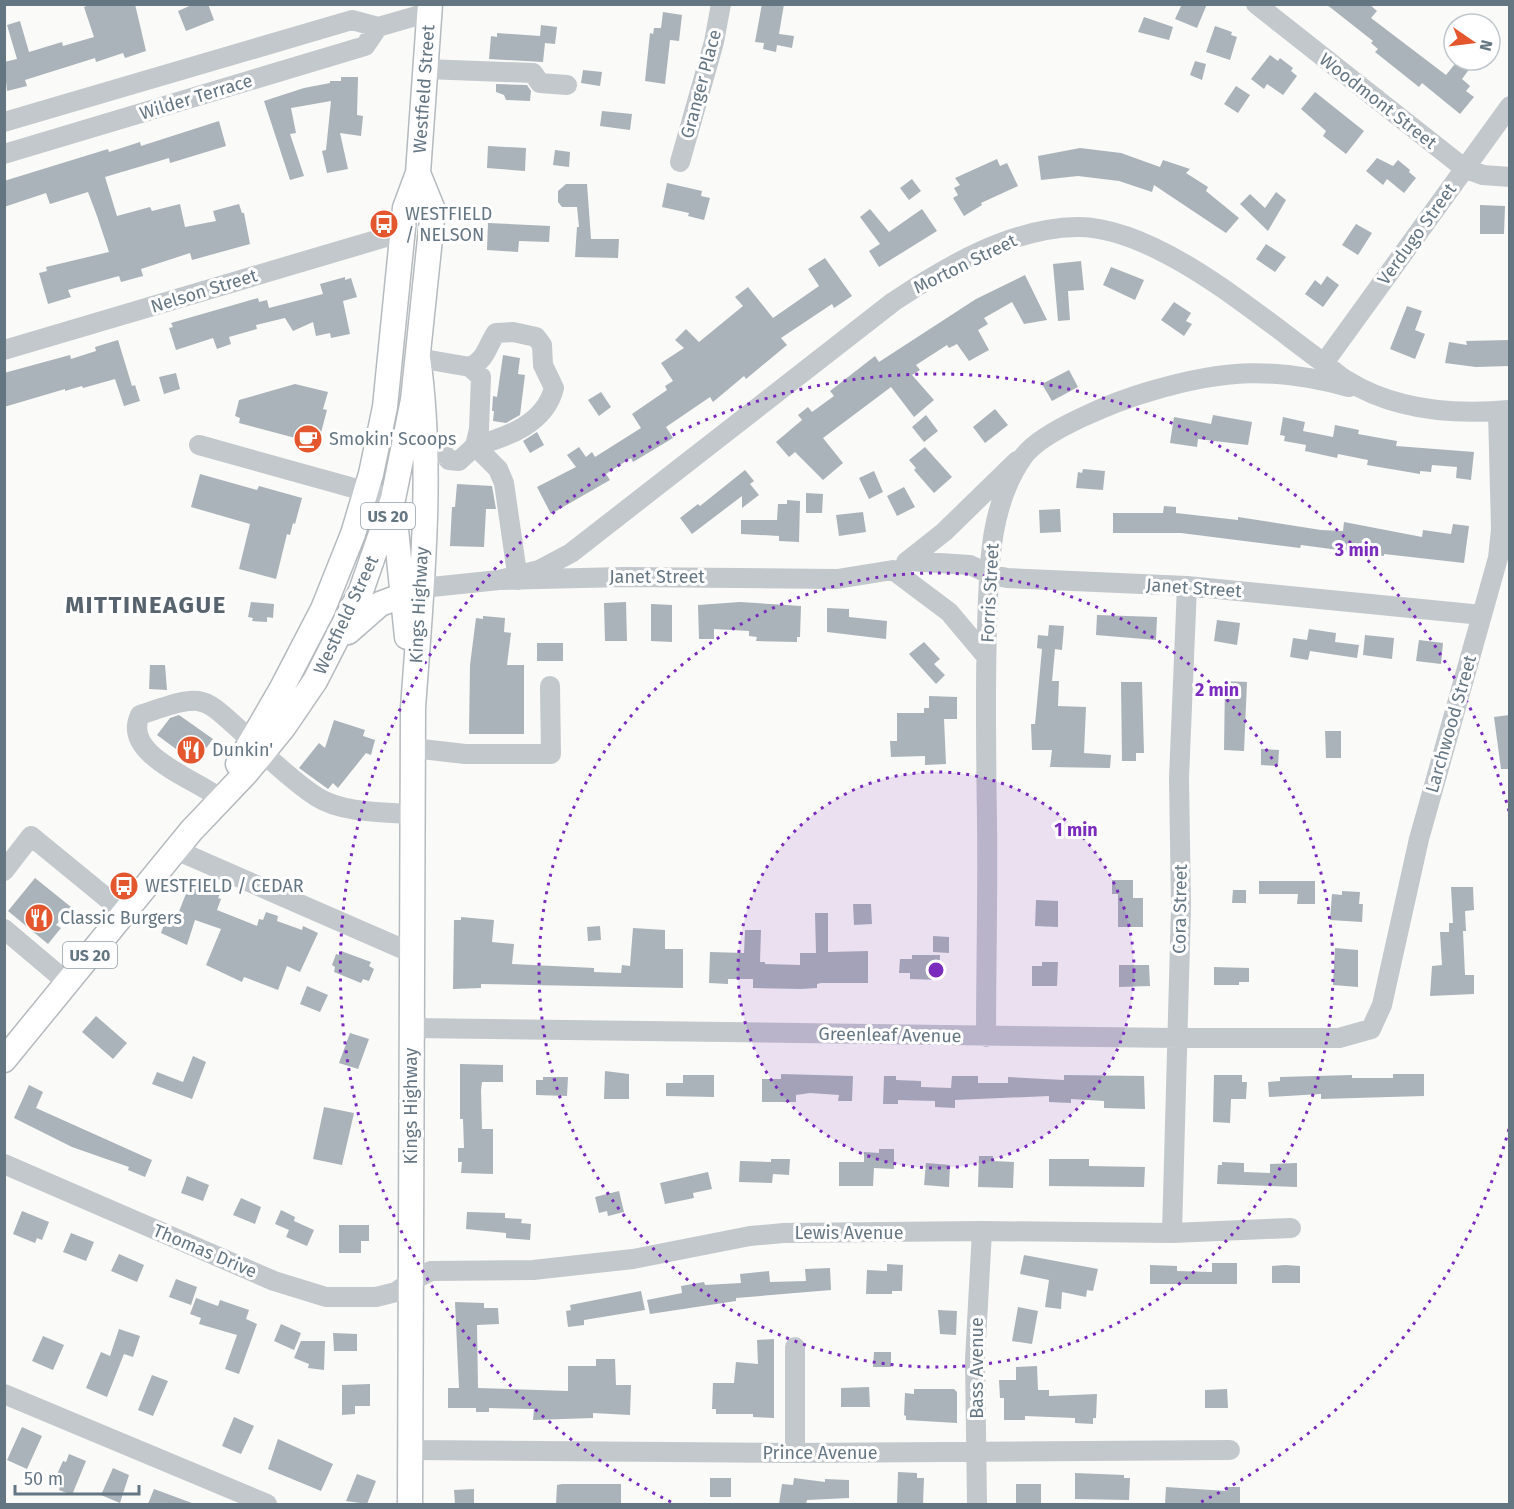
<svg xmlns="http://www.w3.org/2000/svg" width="1514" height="1509" viewBox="0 0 1514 1509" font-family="'Fira Sans',sans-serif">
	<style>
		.building { fill: #aab3b9 }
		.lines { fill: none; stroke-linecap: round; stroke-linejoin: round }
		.major-casing { stroke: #b5babe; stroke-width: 27 }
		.minor { stroke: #c3c8cc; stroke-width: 20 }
		.major { stroke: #fff; stroke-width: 24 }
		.ring { fill: none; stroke: #7b2cbf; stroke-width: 3; stroke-dasharray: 3 6 }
		.labels { text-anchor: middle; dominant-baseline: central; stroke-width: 6; stroke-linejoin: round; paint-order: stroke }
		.shield { fill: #fff; stroke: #939fa8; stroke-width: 1.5 }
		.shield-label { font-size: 16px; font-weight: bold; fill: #657683 }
		.street-label { font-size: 18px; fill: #657683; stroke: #fff }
		.poi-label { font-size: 18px; fill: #657683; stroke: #fff; text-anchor: start }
		.district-label { font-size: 24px; font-weight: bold; letter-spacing: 1.5px; fill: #57646e; stroke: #fff }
		.centre { fill: #7b2cbf; stroke: #fff; stroke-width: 3 }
		.ring-label { font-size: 18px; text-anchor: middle; font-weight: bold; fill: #7b2cbf; stroke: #fff; stroke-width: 6; stroke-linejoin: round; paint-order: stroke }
	</style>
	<rect width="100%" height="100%" fill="#fafaf8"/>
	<path class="building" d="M92 4H135L146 51 125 58 123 53 96 62 95 58 25 80 27 86 7 91 4 62 17 59 7 25 20 21 29 52 62 42 63 46 94 37 84 7Z
		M194 4H208L214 20 186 31 178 11Z
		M762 4H784L779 34 794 36 792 48 777 45 776 52 763 49 764 43 755 42Z
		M1182 4H1207L1197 28 1175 19Z
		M1326 4H1369L1377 11 1371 18 1446 75 1458 60H1476L1462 79 1470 86 1466 91 1474 97 1460 114 1422 83 1419 87 1375 52 1378 49 1371 43 1373 41Z
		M663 12 682 15 679 41 670 40 665 84 645 81 650 33 653 34 654 28H661Z
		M1144 17 1173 27 1169 40 1138 32Z
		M541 25 557 27 555 44 545 43 543 62 489 59 491 36 497 37V33L540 36Z
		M1215 26 1232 32 1231 35 1237 37 1230 60 1206 52Z
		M1270 55 1278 61 1280 58 1293 68 1291 71 1297 76 1283 95 1267 84 1264 89 1251 79Z
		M1195 61 1206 64 1202 80 1190 75Z
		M583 70 602 72 600 86 581 83Z
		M341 77H358L357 115 363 116 361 136 340 133 348 169 327 173 322 151 326 150 331 101 291 108 296 133 290 134 304 176 290 180 264 101 304 88 330 83V81H341Z
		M496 84 527 85 531 91 530 101 506 100 504 95 496 92Z
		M1236 86 1250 95 1238 113 1224 104Z
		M1315 92 1364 131 1346 154 1323 136 1326 131 1301 109Z
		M602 111 632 114 630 130 600 126Z
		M219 121 226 146 170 163 169 158 105 177 117 216 150 207 152 211 180 204 185 227 216 221 213 211 239 204 242 213H244L250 244 192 260 190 253 141 269 143 276 121 282 119 276 68 290 71 297 48 304 39 273 47 271 46 267 109 252 97 216 88 192 50 204 46 193 4 207V181L108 149 109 152 140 142 141 146Z
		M488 146 526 148 525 171 487 168Z
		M1080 148 1121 153 1160 167 1163 160 1190 169 1186 173 1208 187 1206 191 1239 218 1226 233 1154 185 1152 192 1119 181 1078 176 1041 180 1038 156Z
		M555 150 570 152 569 167 553 165Z
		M1377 158 1393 166 1398 160 1410 170 1409 172 1416 178 1404 193 1387 179 1383 185 1366 171Z
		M997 159 1000 166 1007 163 1018 186 981 203 982 205 964 216 953 198 958 195 954 188 960 185 955 178Z
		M912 179 921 191 909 200 900 188Z
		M667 183 702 191 701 196 710 198 704 220 688 216 689 213 662 207Z
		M566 184H587L591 239H619L618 258 575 257 577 227H579L577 207H562L558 202V191Z
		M1276 192 1286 200 1268 231 1240 204 1250 194 1265 208Z
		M1480 205 1505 206 1504 234H1480Z
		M870 209 889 232 922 209 937 231 879 267 869 251 880 244 860 217Z
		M488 223 550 226 549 242 519 241 518 252 487 250Z
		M1356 224 1372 233 1358 255 1342 245Z
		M1266 244 1286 257 1275 272 1256 259Z
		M825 258 852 296 834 308 832 304 781 338 787 345 746 379 744 376 713 402 710 397 666 427 673 438 633 462 631 458 606 474 610 480 551 514 537 487 576 467 567 455 579 447 586 457 592 452 595 457 641 428 632 414 667 390 665 386 673 381 661 363 684 348 675 340 686 329 699 342 743 306 735 297 748 287 773 318 819 286 808 269Z
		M1081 261 1084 290 1068 291 1070 320 1058 321 1053 264Z
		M1111 267 1144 280 1135 300 1103 285Z
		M1025 275 1047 320 1024 324 1012 302 984 318 988 324 978 330 989 350 969 361 957 344 949 348 947 345 916 365 920 370 912 375 934 400 914 417 891 387 823 438 843 463 823 480 795 452 789 457 776 442 802 420 798 415 808 407 812 412 834 396 830 391 875 356 879 362 976 299Z
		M1327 276 1339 285 1323 307 1305 294 1315 280 1321 285Z
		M345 277V280L351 278 357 297 343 301 350 334 331 338 330 333 316 336 313 322 293 331 285 318 256 325 257 329 229 337 231 344 217 349 213 338 176 350 169 328 173 327 171 323 258 298 259 302 267 300 269 308 323 294 320 284Z
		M1174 302 1191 313 1186 321 1192 324 1184 336 1161 320Z
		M1407 306 1422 311 1415 330 1425 334 1415 359 1390 349Z
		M118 340 132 386 135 385 140 401 124 406 115 379 83 388 82 386 65 391V389L4 407V373L70 355 71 359 96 351 95 347Z
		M1509 340V366L1476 367 1445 363 1449 342 1467 345 1466 341Z
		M503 355 520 358 518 374 525 375 520 415 506 423 493 421 494 411H492L493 396 497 397Z
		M1069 370 1078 387 1052 401 1042 384Z
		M176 373 180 389 164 394 159 377Z
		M295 384 328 392 323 409 327 410 318 444 239 423 240 418 235 416 239 400Z
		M601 392 611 407 599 416 588 400Z
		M995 409 1008 425 985 443 973 427Z
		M926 415 938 431 924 442 912 427Z
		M1213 415 1252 422 1248 445 1198 439 1197 447 1170 443 1174 417 1211 424Z
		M1283 417 1305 422 1303 431 1333 437 1335 425 1359 430 1358 434 1397 441 1396 446 1474 452 1471 480 1456 478 1457 467 1432 465 1431 472 1420 471V474L1367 465 1368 460 1338 454 1337 458 1305 451 1306 445 1284 441 1285 436 1280 435Z
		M537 432 544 445 530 453 523 441Z
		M925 447 952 477 934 493 914 470 916 468 909 460Z
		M1083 469 1105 471 1103 490 1076 488 1078 472 1082 473Z
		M745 470 754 481 750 484 759 495 742 508V496L692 534 680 518 698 504 700 506Z
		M874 471 883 492 869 499 859 478Z
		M200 474 257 490 259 486 302 498 295 524 293 523 290 535 287 534 276 579 239 569 250 524 191 507Z
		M457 484 492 486 496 509H486L484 547 450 546 452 507H455Z
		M904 487 915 507 897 516 887 496Z
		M806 493 823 494 822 513H806Z
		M787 500 800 501 799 542 779 541V536L741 534V520H777L778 504H787Z
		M1164 506 1176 507V513L1238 520V517L1321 530 1343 531 1344 522 1422 537 1423 530 1451 534 1453 524 1469 526 1464 563 1384 554V556L1301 545 1300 548 1181 533H1113V513H1163Z
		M1060 509 1061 532 1040 533 1039 510Z
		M863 512 866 532 839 536 836 515Z
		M251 602 274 604 273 618 267 617V622L252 621 253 618 248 617Z
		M626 602 627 641H605L604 603Z
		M740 602 801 606 800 637H797V642L756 641 757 637 749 636V631L714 629V639H699L698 605Z
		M651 604 672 605V642L651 641Z
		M827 608 849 609V617L887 621 886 639 827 632Z
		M1097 615 1157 617 1156 640 1096 635Z
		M483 616 505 618 504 632 511 633 507 665H524V734H469L470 665 476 618 483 619Z
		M1217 620 1240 623 1237 645 1214 641Z
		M1049 625 1064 626 1062 650 1055 649 1052 681H1059L1058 706 1086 707 1084 753 1111 755 1110 768 1050 767 1052 750H1032L1031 724H1035L1042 649 1037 648 1038 635 1048 636Z
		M1309 629 1336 633 1335 642 1359 645 1357 658 1310 651 1308 660 1290 657 1293 638 1307 640Z
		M1365 635 1394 638 1392 659 1363 655Z
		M1419 640 1443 643 1441 664 1416 661Z
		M924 642 940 659 934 664 945 675 936 684 909 654Z
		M537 643H563V661H537Z
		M150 665H165L167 690 149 689Z
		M1225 681 1247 682 1244 751 1224 750Z
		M1121 682H1142L1144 753H1136V761H1122Z
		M929 696 957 697V719H944L946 764 925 765V756L891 757 890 741H897V713H924V708H929Z
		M179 715 213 739 195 763 157 735 170 718Z
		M1509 715V769H1501L1494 717Z
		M334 720 365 730 363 736 375 740 371 755 366 753 338 788 333 783 328 789 299 768 319 743 325 748Z
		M1325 731H1341V758H1326Z
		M1261 749 1279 750 1278 766 1261 765Z
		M35 878 71 907 56 925 61 928 48 944 8 911Z
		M1112 880H1133V898H1143V927H1118V894H1112Z
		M1259 881H1315V904H1297L1298 894H1259Z
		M189 886 220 894 218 898 221 899 217 910 257 926 259 919 263 920 266 912 278 916 277 921 302 930 303 926 318 933 300 972 287 966 278 990 244 977 242 982 206 965 221 929 195 920 187 945 161 933 167 916 176 919Z
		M1451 887H1473L1474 910 1465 911 1466 931H1463L1465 975H1474V994L1430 996 1432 966 1442 965 1440 932H1449V923H1453Z
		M1233 890H1246V903H1232Z
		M1342 891 1360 892 1359 904H1363L1362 922 1330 920 1332 894 1342 895Z
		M1036 900 1058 901V927L1035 926Z
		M853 904H871L872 924 854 925Z
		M815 913H828V952L868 951V983H821L817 984V988L801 989 753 988V979H728V984L709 983 710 952 744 953 745 930H761L760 962H765V964L800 965V953H816Z
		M461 917 494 920 492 942 514 944 512 964 594 968V972L621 973 622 965 630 966 633 928 665 930V949H683V988L481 984V988L453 989 454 920H461Z
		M600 926 601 940 588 941 587 927Z
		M933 936 949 937V953L933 952Z
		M1335 948 1358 950V987L1333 985Z
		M341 951 371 962 369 966 374 969 369 981 363 979 361 983 334 972 335 967 332 965 336 954 340 955Z
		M912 955H940L939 980 910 979V973H899L900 959H912Z
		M1042 962H1058L1057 986H1032V966H1042Z
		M1119 965H1149L1150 986 1119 987Z
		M1214 967 1249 968V982H1239V985H1214Z
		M307 986 328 995 320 1012 300 1004Z
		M96 1016 127 1043 113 1059 82 1032Z
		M350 1033 369 1039 358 1069 339 1063Z
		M193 1056 206 1062 192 1099 152 1084 157 1072 183 1082Z
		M460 1064 503 1065V1082H482L481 1090 482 1129H493V1174L461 1173 462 1162H458V1148H464L463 1119H460Z
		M605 1071 629 1074V1099H604Z
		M781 1074 853 1076 852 1101H838L839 1095 810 1093 796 1095V1102H762V1079H781Z
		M1393 1074H1424V1096L1321 1099V1094L1269 1097 1268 1082 1280 1081V1077L1352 1075V1078H1393Z
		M683 1075H714V1097L666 1096V1083H683Z
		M1064 1075 1144 1076 1145 1109 1104 1108V1101L1071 1099V1103L1049 1102V1096L955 1100V1108L935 1107V1101L898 1100V1104H883L884 1076H896V1080L921 1081V1087L951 1088 952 1076H978V1083H1008V1077L1064 1080Z
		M1214 1075H1242V1082H1247L1246 1099H1231L1230 1123 1213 1122Z
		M543 1077H568L567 1096 536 1095V1080H543Z
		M29 1085 43 1092 36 1108 152 1160 145 1177 128 1170 129 1167 72 1147 14 1118Z
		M324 1107 354 1113 342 1165 313 1159Z
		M879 1149H894V1169L874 1168 873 1186H839V1162H864V1152L879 1153Z
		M979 1156H993V1161L1014 1162 1013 1188 978 1187Z
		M771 1159H790L789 1175 773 1174 772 1183 739 1182 740 1161 771 1162Z
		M1049 1159H1089V1166L1145 1167 1144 1187 1049 1186Z
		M1222 1162 1244 1163V1172L1270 1173V1164L1297 1163V1187L1217 1184 1218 1165H1222Z
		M926 1163 950 1165 949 1187 924 1185Z
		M708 1172 712 1189 693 1193 694 1198 665 1204 660 1183Z
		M187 1176 209 1185 203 1201 181 1193Z
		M619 1191 624 1212 608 1216 607 1211 599 1213 595 1197Z
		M241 1198 261 1207 255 1224 233 1215Z
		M281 1210 295 1217 294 1221 314 1230 307 1246 286 1237 289 1230 275 1224Z
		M22 1211 49 1222 42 1240 37 1238 35 1243 13 1234Z
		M467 1212 505 1213V1218L522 1219 521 1223 531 1224 530 1240 506 1238V1233L466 1229Z
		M339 1225H369V1241H361V1253H339Z
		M71 1233 94 1242 86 1261 63 1252Z
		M119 1254 144 1265 137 1282 111 1271Z
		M1024 1255 1098 1269 1093 1291 1087 1290 1086 1297 1062 1292 1061 1309 1045 1307 1049 1280 1020 1274Z
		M1212 1263H1237V1284H1150V1265L1177 1266V1271L1212 1272Z
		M887 1264 903 1265 902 1291H892V1294H866L867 1270 887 1271Z
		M1285 1265 1300 1266V1283H1272V1266Z
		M830 1268 831 1290 736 1298V1301L650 1314 647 1300 682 1293 681 1286 704 1282 705 1285 741 1283 740 1274 769 1271 770 1282 806 1281 805 1269Z
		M176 1279 197 1287 191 1305 169 1297Z
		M641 1291 645 1310 584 1320V1325L568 1327 566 1311 571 1310 570 1305Z
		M196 1298 218 1306 220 1300 249 1310 246 1319 257 1324 239 1374 225 1369 237 1335 199 1324 201 1318 190 1314Z
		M455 1302 484 1303V1308H498L499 1324 477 1325 478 1388 568 1391V1366H596V1359H615L616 1385H631L630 1415 593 1413V1418L533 1420 534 1409 489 1408V1412H476V1408H448V1388H459Z
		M1018 1307 1038 1311 1032 1344 1012 1341Z
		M938 1310 957 1311 956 1335 940 1334Z
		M281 1324 301 1333 294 1350 274 1341Z
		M119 1329 140 1336 133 1357 124 1354 107 1397 86 1388 101 1352 110 1356Z
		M333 1333 357 1334V1351H334Z
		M43 1336 64 1345 53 1370 32 1361Z
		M774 1339V1418L753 1417V1414H716V1409H712L713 1383H734L736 1362 758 1364 757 1340Z
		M301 1341H325L324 1370 308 1368 309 1364 294 1358Z
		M874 1352H891V1367H873Z
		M1037 1366 1038 1390H1049V1396L1097 1394 1096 1418H1093V1424L1075 1423V1418L1025 1416V1420H1004V1398H1000L999 1380H1016V1367Z
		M152 1375 168 1381 153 1416 138 1410Z
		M370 1384V1406H355V1414L342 1415V1385Z
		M869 1387 870 1407H841V1388Z
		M914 1389H954L957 1392V1423L906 1420V1416L904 1415 905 1393 914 1394Z
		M1227 1389 1228 1408H1205V1390Z
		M234 1417 254 1426 241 1454 222 1446Z
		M22 1427 42 1436 27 1469 7 1460Z
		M278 1439 333 1464 321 1491 268 1469Z
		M69 1454 86 1461 72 1495 59 1490 61 1484 54 1481 63 1461 66 1462Z
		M113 1468 129 1475 120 1503 101 1495Z
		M898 1472 917 1473V1478H924L923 1504H897Z
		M1075 1473 1124 1475V1478H1130L1129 1500 1075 1499Z
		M357 1474 376 1481 367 1504 346 1501Z
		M710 1478H731V1497H710Z
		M794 1478 825 1482V1479L849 1480V1498L807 1500 806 1504H779L782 1484 793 1485Z
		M562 1484H621V1504H556L557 1485Z
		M1016 1484H1041V1504H1016Z
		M1166 1487 1227 1491V1487H1240V1504H1165Z
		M154 1489 192 1503V1504H148Z
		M474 1489V1504H455L454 1490Z"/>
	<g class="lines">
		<g class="major-casing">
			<path id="major" d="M394 510 407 637
				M348 632 380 604 417 590
				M238 764 282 688 323 609 353 534 371 474 385 407 405 208 418 173 430 4
				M4 1060 191 831 247 772 283 728 315 681 361 591 393 499 413 400 433 210 418 173
				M410 1504 413 708C421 595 434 471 418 358"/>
		</g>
		<path class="minor" d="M1256 4 1464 168 1483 175 1510 177
			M426 69 533 73 540 83 567 85
			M4 122 352 20 378 27 430 12
			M4 154 365 46 378 27
			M680 162 714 42 721 4
			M4 350 403 232
			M1324 363 1510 106
			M470 367C486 360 487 346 496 333L513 332 536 337 542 345 543 365 554 388C545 424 507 437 475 446L498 469 504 483 518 580
			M199 445 393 499
			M410 450 444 454 449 460 459 461 475 446 479 429 481 377 470 367 418 358
			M909 561 970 565 989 574 1007 578 1187 586 1482 615
			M906 562 944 532 1017 461
			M499 580 539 570 571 553 893 302C947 266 1011 228 1077 227 1155 226 1258 315 1321 361 1330 367 1337 375 1346 380 1394 410 1455 415 1509 410
			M422 588 499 580 624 577 837 579 893 570 949 612 986 656
			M413 748 465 754H551L550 686
			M263 753C280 768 298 785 317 797 342 813 383 812 412 814
			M221 799C196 779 121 755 140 715 208 692 199 694 252 741
			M176 850 412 953
			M4 871 31 836 125 913
			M4 929 68 983
			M411 1028 1176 1038H1339L1371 1029 1382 1005 1419 839 1498 558 1501 529 1498 411
			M986 1037C986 965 988 893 987 821 986 757 985 693 987 629 989 571 988 507 1023 457 1042 430 1119 400 1151 391 1225 369 1274 367 1349 387
			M4 1164 274 1281 326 1297H376L396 1292 411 1281 431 1271 533 1270 633 1259 750 1236 784 1233 982 1231 1172 1233 1291 1228
			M1172 1233 1181 907 1179 778 1187 586
			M4 1394 267 1504
			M410 1450 795 1453 1230 1450
			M795 1453V1347
			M977 1504 975 1359 982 1231"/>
		<use href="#major" class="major"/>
	</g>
	<circle cx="936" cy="970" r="198" fill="#7b2cbf" fill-opacity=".12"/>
	<g class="ring">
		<circle cx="936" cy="970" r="198"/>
		<circle cx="936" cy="970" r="397"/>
		<path d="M1509 1129A595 595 0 0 1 1201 1502M671 1502A595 595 0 1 1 1509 811"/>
	</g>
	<defs>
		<g id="bus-disc" transform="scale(1.5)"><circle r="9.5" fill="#e4572e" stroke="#fff"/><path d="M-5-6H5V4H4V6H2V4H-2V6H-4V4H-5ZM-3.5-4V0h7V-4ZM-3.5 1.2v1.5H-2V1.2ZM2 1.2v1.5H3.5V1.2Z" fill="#fff"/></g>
		<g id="cafe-disc" transform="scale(1.5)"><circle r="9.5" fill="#e4572e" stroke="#fff"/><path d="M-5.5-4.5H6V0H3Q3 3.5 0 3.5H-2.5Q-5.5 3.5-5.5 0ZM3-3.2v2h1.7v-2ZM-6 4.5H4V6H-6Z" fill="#fff"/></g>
		<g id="restaurant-disc" transform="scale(1.5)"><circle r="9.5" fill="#e4572e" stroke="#fff"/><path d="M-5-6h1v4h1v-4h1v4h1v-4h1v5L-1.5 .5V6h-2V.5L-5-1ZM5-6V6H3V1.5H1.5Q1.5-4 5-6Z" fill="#fff"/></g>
	</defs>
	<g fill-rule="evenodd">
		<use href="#bus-disc" x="384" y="224"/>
		<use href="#cafe-disc" x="308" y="439"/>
		<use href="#restaurant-disc" x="191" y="750"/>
		<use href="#bus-disc" x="124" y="886"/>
		<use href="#restaurant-disc" x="39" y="918"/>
	</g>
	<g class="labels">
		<g class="shield">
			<rect x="361" y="503" width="54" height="26" rx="4.5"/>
			<rect x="63" y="942" width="54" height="26" rx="4.5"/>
		</g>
		<g class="shield-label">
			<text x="388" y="516">US 20</text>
			<text x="90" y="955">US 20</text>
		</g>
		<g class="street-label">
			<text transform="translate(701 84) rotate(-75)">Granger Place</text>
			<text transform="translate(424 89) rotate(-86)">Westfield Street</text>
			<text transform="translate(196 97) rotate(-17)">Wilder Terrace</text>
			<text transform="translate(1378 101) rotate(38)">Woodmont Street</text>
			<text transform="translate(1417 234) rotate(-54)">Verdugo Street</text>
			<text transform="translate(965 264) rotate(-26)">Morton Street</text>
			<text transform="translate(204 291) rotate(-17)">Nelson Street</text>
			<text x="657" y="577">Janet Street</text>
			<text transform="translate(1194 588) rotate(4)">Janet Street</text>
			<text transform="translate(990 593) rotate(-87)">Forris Street</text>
			<text transform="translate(419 605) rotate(-87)">Kings Highway</text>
			<text transform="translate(346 615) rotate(-65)">Westfield Street</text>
			<text transform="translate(1451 724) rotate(-74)">Larchwood Street</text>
			<text transform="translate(1180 909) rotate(-89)">Cora Street</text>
			<text transform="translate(890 1035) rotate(1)">Greenleaf Avenue</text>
			<text transform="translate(411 1106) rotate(-90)">Kings Highway</text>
			<text x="849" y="1233">Lewis Avenue</text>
			<text transform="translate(205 1251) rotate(23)">Thomas Drive</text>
			<text transform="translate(977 1368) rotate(-90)">Bass Avenue</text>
			<text x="820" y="1453">Prince Avenue</text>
		</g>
		<g class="poi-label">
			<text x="405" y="214">WESTFIELD<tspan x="405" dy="21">/ NELSON</tspan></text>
			<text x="329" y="439">Smokin' Scoops</text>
			<text x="212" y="750">Dunkin'</text>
			<text x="145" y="886">WESTFIELD / CEDAR</text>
			<text x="60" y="918">Classic Burgers</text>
		</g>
		<g class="district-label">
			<text x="146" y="605">MITTINEAGUE</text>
		</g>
	</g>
	<circle cx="936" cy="970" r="9" class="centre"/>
	<g class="ring-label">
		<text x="1357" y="556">3 min</text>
		<text x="1217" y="696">2 min</text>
		<text x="1076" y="836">1 min</text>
	</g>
	<rect width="1514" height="1509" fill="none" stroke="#657683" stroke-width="12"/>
	<g transform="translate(1472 42) rotate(104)"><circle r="28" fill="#ffffff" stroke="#c1c8cd" stroke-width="1.5"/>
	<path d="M0-4.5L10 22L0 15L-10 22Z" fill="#e4572e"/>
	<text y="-9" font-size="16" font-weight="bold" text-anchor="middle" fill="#657683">N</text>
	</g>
	<path d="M15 1485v9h124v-9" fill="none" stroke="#657683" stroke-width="3"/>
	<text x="24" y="1485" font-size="18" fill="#657683" stroke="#ffffff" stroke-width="4.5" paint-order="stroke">50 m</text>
</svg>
